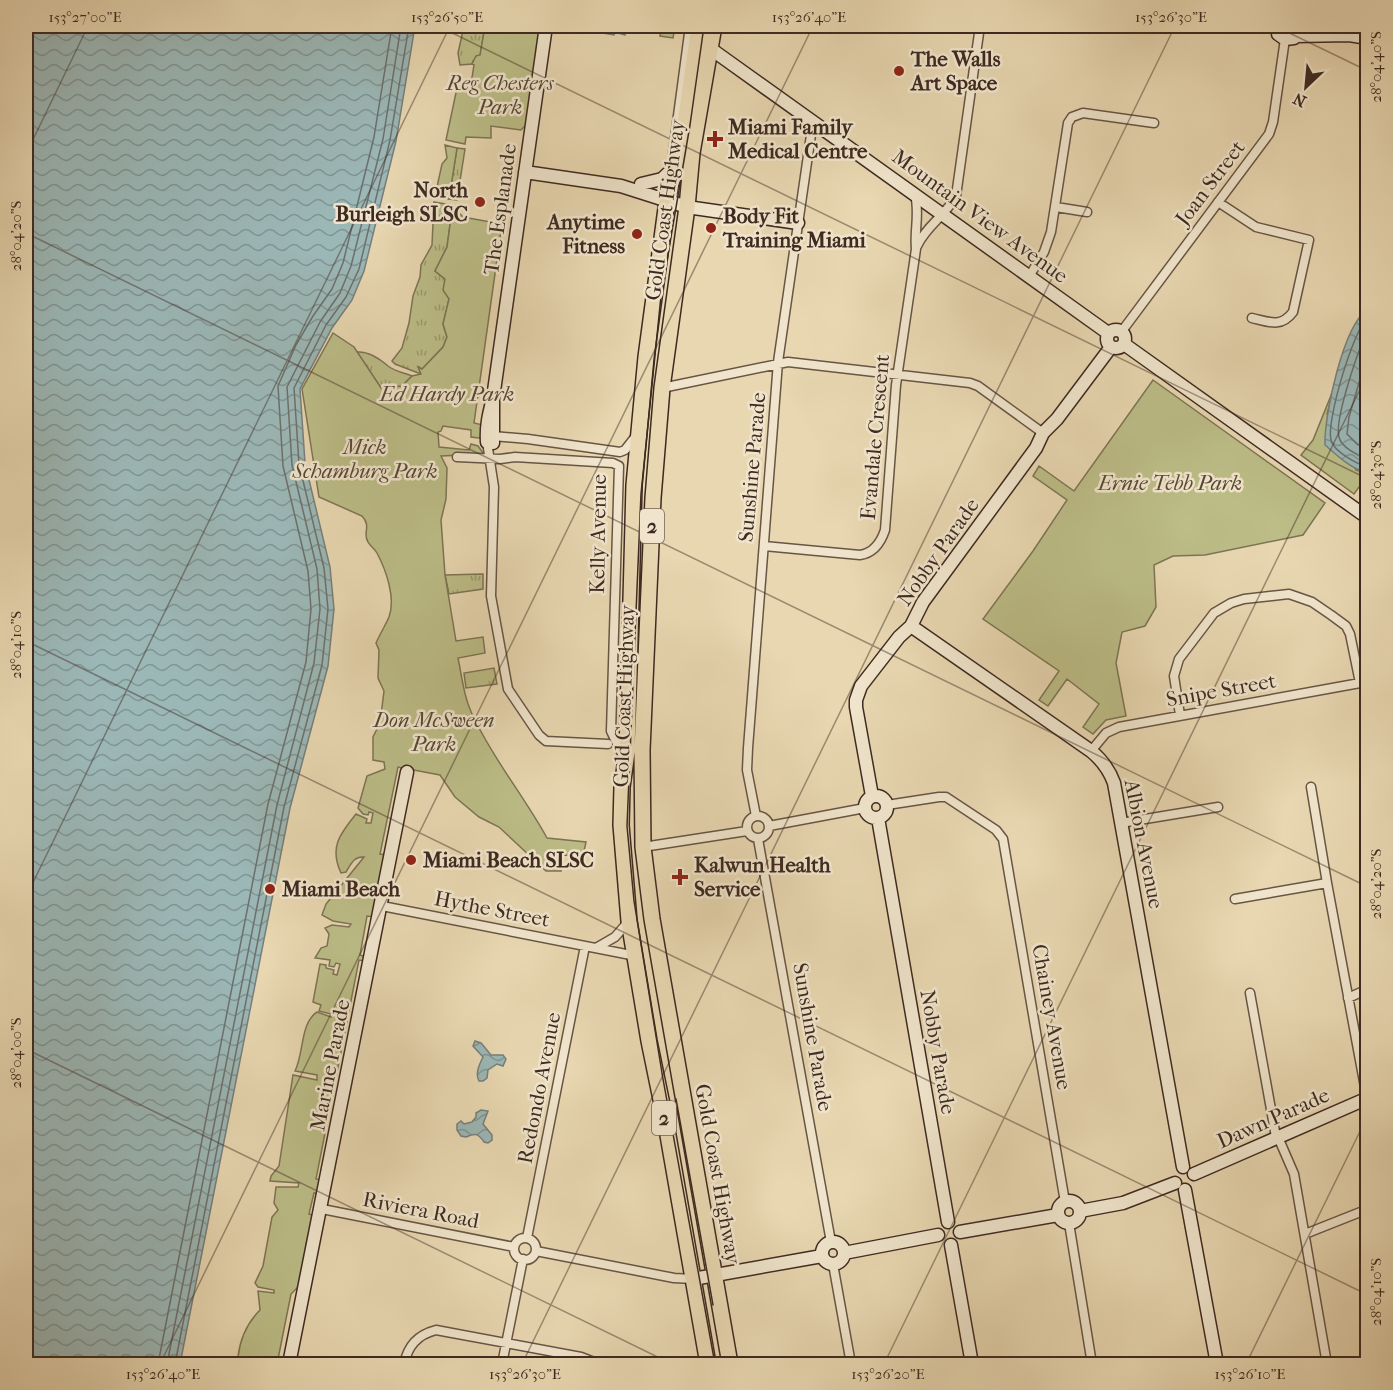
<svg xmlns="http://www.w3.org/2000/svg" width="1393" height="1390" viewBox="0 0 1393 1390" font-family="'IM FELL French Canon',serif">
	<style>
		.grass { fill: url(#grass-tufts); stroke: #7d7454; stroke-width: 1.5 }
		.park { fill: #bcbd87; stroke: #7d7454; stroke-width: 1.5 }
		.water { fill: url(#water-waves); stroke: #767f7a; stroke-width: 1.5 }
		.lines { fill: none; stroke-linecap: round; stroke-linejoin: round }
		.shore { stroke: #6c706c; stroke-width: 1.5 }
		.street-casing { stroke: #685545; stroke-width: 11 }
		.secondary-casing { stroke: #3e2a21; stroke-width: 15 }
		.highway-casing { stroke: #3e2a21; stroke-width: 18 }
		.street { stroke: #f0e5cc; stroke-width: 8 }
		.secondary { stroke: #f0e5cc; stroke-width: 12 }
		.highway { stroke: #e8d7b1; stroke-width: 15 }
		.tram { stroke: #3e2a21; stroke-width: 1.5 }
		.ticks { fill: none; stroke: #3e2a21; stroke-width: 1.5; stroke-opacity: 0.45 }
		.poi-dot { fill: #8f2418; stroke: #f0e5cc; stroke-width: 2 }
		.labels { text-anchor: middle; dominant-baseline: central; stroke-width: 5; stroke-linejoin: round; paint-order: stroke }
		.shield { fill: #f0e5cc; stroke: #736254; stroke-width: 1.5 }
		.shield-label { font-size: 20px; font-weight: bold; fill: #3e2a21 }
		.poi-label { font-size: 21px; font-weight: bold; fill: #3e2a21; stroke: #f0e5cc; text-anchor: start }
		.park-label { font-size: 21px; font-style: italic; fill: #574735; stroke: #f0e5cc }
		.street-label { font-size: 21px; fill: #3e2a21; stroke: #f0e5cc }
		.neatline { fill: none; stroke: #3e2a21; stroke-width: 2 }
		.ticks-label { font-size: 15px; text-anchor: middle; fill: #3e2a21 }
	</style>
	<defs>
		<pattern id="grass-tufts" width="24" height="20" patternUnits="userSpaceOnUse" patternTransform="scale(1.5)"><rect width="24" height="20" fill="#bcbd87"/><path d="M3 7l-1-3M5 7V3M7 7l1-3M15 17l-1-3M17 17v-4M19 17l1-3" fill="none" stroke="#9a9a6e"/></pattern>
		<pattern id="water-waves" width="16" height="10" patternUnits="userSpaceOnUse" patternTransform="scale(1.5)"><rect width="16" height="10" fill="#9bb7b6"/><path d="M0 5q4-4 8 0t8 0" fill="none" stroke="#809594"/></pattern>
	</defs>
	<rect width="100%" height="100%" fill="#e8d7b1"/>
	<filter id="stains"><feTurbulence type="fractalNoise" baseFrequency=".00333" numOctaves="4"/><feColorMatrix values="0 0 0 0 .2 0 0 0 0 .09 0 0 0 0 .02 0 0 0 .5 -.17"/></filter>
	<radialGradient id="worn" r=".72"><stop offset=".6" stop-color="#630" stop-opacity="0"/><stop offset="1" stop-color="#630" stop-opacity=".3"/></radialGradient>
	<path class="grass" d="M464 26H485L480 56 473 61 472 64 460 65 458 53Z
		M457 148 465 149 457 200 449 199Z
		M434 202 451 205 452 210 447 247 435 271 445 279 449 299 443 324 447 337 443 347 424 367 422 369 419 367 421 374 395 364 392 361 402 348 409 323 413 296 420 277 421 265 432 245Z
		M357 352C369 351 380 359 388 366 394 371 405 373 412 376L402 386 381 388Z
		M483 574V589L449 594 445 575Z
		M494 668 497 684 466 688 464 673Z"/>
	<path class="park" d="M485 26H540L526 125 521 130 491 126V138L466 137 465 144 446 140 457 88 470 90 474 65 472 64 476 56 480 55Z
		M661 26H675L673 38 660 36Z
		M445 145 457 148 449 199 435 196 442 164 447 158Z
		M451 205 463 217 502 224 474 423 483 425 482 436 479 438 471 437V430L443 426 441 431 438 432 439 447 469 450 471 444 478 446 484 454 441 456 447 468 446 499 441 520 445 575 456 641 483 637 485 653 458 658C462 677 464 698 473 716 493 759 524 796 547 838L586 842 583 856 562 855 561 871H546L499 827 479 817 455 797 440 775 398 767 380 854 387 855 374 917 367 916 360 955 366 957 365 961 359 960 316 1179 322 1180 319 1194 314 1193 309 1214 315 1216 307 1240 299 1286 291 1294 277 1364H248L249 1359 238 1357C240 1339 247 1323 260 1310L258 1291 274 1293V1290L258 1287 255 1283 263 1266 272 1217 278 1210 274 1203 276 1187H298L299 1183 270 1181 271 1176 279 1166 293 1075 317 1080V1075L295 1071C304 1054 300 1023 317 1012L331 1017V1014L319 1011 321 1005 313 1002 320 964 326 965V968L334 970 333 974 337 975 340 964 336 963 334 967 329 966 330 960 315 958 321 948 327 946 329 934 325 928 332 925 349 927 351 924 333 921 322 915 326 904 364 857C354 856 351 864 346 872L341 873C329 847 340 834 356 814L367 819 366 823H371L373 813 369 812 368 815 363 814 358 808 367 776 385 769 384 762 373 760V737L380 723 384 691 378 678 379 650 376 643C380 634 385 626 389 617 396 598 386 570 377 553 375 549 370 546 368 542 362 532 372 527 362 516L319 497 302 389 333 333 354 347 381 388 402 386 412 376 421 374 418 367 422 369 424 367 443 347 447 337 443 324 449 299 443 290 445 279 435 271 447 247 452 210Z
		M1153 380 1325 503 1303 535 1205 555 1173 556 1154 565 1156 607 1145 626 1122 632 1116 663 1126 716 1106 720 1093 734 1083 727 1099 704 1067 679 1048 706 1039 700 1059 671 983 619 1033 551 1067 500 1033 476 1039 466 1074 491Z
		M1334 388 1327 414 1356 470 1367 473V476L1354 494 1301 455 1313 440Z"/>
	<path class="water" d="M26 26H415L396 141 364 271 352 300 332 328 300 389 305 463 330 567 334 609 328 666 290 808 180 1364H26Z
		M604 26 613 28 623 26 626 28 625 35 615 32 614 35 602 33Z
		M1367 310V473C1350 468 1339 457 1325 445 1324 416 1343 326 1367 310Z
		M475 1041 481 1043 491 1055H503L506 1059 503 1066 497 1064 488 1070 487 1078 483 1081H479C475 1074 479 1065 483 1057L473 1046Z
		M481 1110 488 1111 483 1124 492 1135V1140L488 1143 484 1142C478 1133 475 1133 466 1137L461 1136 457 1130V1124L461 1121 464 1124 472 1122 476 1117V1113Z"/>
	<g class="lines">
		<path class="shore" d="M1368 317C1353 330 1326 422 1331 440 1334 452 1357 464 1368 467
			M1368 330C1359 347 1334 420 1339 437 1341 447 1358 456 1368 459
			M1368 352 1349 417 1347 434 1357 444 1368 450
			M158 1364 268 804 306 662 311 609 308 571 283 466 278 386 296 345 313 316 332 289 343 263 374 137 392 26
			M167 1364 277 805 314 663 320 609 317 569 292 465 287 387 320 322 340 293 351 266 383 139 401 26
			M175 1364 284 807 322 665 328 609 324 568 299 464 294 388 326 325 346 297 359 269 390 140 409 26"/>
		<g class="street-casing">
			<path id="street" d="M673 153 690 26
				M1218 202 1256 227 1309 240 1293 312C1281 328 1269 322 1252 318
				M1056 207 1087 212
				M917 246C926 226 946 215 956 196L980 26
				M1030 275 1044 252 1051 232 1068 123 1072 117 1083 113 1154 123
				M1122 331 1269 134 1273 122 1285 39
				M662 388 788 362 970 383 978 386 1043 433
				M493 436 528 439 620 452 625 450 636 436
				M487 442 494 487 491 596 508 689 539 735 546 741 608 744
				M457 457 500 459 515 457 613 463 619 466 611 731 624 758
				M764 546 860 555C874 553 881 542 885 530L896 385 916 249C914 229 920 215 915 194
				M1180 715 1174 676 1179 659 1214 613 1231 603 1244 599 1289 594 1312 602 1331 615 1346 626 1350 634 1360 683
				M1091 751 1106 733 1119 727 1360 683 1368 684
				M1311 787 1327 883 1367 1098
				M887 805 939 797H946L996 830 1003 839 1065 1202
				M747 827a11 11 0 1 1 22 0a11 11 0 1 1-22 0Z
				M756 816 747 770 748 748 778 362 813 121
				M1121 823 1218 807
				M769 826 865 808
				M758 839 831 1242
				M643 847 747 831
				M1235 899 1327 883
				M382 906 636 956
				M596 948 615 937 629 921
				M1250 993 1276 1137
				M1348 998 1368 989
				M1278 1137 1294 1174 1327 1364
				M322 1209 514 1247
				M1069 1223 1092 1364
				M1305 1234 1368 1209
				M514 1249a11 11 0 1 1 22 0a11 11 0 1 1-22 0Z
				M527 1238 585 946
				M536 1251 674 1278 693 1279
				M833 1264 851 1364
				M404 1364C408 1346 417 1335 436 1330L581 1357 599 1364
				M502 1364 523 1259"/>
		</g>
		<g class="secondary-casing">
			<path id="secondary" d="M1278 26V34L1285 39 1294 38 1298 28
				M1299 26 1314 30 1352 26
				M1296 36 1349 35 1368 38
				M711 49 1108 333
				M525 172 621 186 687 207 798 223
				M641 184 662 179 676 166
				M1107 339a9 9 0 1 1 18 0a9 9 0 1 1-18 0Z
				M1124 344 1368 518
				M493 398C489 414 486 425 487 442L493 443V398L546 26
				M911 626 1091 751C1102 760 1109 769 1114 783L1183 1167
				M865 807a11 11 0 1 1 22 0a11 11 0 1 1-22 0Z
				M872 796 856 707V700L861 686 899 637 911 626 923 602 1036 448 1043 433 1057 419 1111 347
				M878 818 948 1222
				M1194 1174 1368 1098
				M1185 1190 1217 1364
				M1058 1212a11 11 0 1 1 22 0a11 11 0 1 1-22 0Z
				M1080 1211 1123 1203 1175 1183
				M960 1232 1058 1215
				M822 1253a11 11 0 1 1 22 0a11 11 0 1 1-22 0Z
				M951 1245 972 1364
				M844 1253 938 1235
				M693 1279 822 1256
				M289 1364 407 772"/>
		</g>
		<g class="highway-casing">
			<path id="highway" d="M699 26 678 172 671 181 667 201 646 357 634 485 627 752 622 787 621 825 629 921 649 1041 666 1124 708 1364
				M714 26 692 153 687 207 662 388 653 498 642 750 643 847 652 919 730 1364"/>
		</g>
		<use href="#street" class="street"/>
		<use href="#secondary" class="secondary"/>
		<use href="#highway" class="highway"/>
		<path class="tram" d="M704 26 690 125 661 296 641 494 627 826 634 901 663 1079 715 1364
			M676 1099 713 1305"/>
	</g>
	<path class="ticks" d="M438 26 1368 479M1275 26 1368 71M26 154 88 26M26 233 1368 887M26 641 1368 1295M26 897 450 26M26 1049 672 1364M160 1364 813 26M522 1364 1175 26M884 1364 1368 373M1246 1364 1368 1115"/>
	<g class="poi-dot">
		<circle cx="899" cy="71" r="6"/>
		<path d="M712 130h6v6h6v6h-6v6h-6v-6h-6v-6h6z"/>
		<circle cx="480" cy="202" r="6"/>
		<circle cx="711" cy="228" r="6"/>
		<circle cx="637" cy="234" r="6"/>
		<circle cx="411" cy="860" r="6"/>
		<path d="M677 868h6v6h6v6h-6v6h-6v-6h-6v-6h6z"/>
		<circle cx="270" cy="889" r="6"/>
	</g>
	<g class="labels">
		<g class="shield">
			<rect x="640" y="509" width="24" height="34" rx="4.5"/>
			<rect x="652" y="1101" width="24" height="34" rx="4.5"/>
		</g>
		<g class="shield-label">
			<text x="652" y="526">2</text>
			<text x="664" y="1118">2</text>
		</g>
		<g class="poi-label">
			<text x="911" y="59">The Walls<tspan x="911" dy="24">Art Space</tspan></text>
			<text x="728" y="127">Miami Family<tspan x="728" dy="24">Medical Centre</tspan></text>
			<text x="468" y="190" text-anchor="end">North<tspan x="468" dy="24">Burleigh SLSC</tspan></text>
			<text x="723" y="216">Body Fit<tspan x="723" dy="24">Training Miami</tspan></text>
			<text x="625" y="222" text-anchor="end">Anytime<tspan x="625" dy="24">Fitness</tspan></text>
			<text x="423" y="860">Miami Beach SLSC</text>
			<text x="694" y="865">Kalwun Health<tspan x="694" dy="24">Service</tspan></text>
			<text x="282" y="889">Miami Beach</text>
		</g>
		<g class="park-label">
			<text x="500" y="83">Reg Chesters<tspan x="500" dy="24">Park</tspan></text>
			<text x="447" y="394">Ed Hardy Park</text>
			<text x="365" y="447">Mick<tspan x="365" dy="24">Schamburg Park</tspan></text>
			<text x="1170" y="483">Ernie Tebb Park</text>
			<text x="434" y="720">Don McSween<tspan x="434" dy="24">Park</tspan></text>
		</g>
		<g class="street-label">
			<text transform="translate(1210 183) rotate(-53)">Joan Street</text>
			<text transform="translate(500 209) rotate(-82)">The Esplanade</text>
			<text transform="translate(665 210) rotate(-82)">Gold Coast Highway</text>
			<text transform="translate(980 216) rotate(36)">Mountain View Avenue</text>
			<text transform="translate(875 437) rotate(-85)">Evandale Crescent</text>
			<text transform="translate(752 467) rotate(-85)">Sunshine Parade</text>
			<text transform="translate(598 534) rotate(-89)">Kelly Avenue</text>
			<text transform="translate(938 552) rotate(-55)">Nobby Parade</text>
			<text transform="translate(1221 690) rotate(-10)">Snipe Street</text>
			<text transform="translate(624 696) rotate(-88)">Gold Coast Highway</text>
			<text transform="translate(1144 844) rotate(79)">Albion Avenue</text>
			<text transform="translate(492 909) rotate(11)">Hythe Street</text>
			<text transform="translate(1052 1017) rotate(80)">Chainey Avenue</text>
			<text transform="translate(813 1037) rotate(80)">Sunshine Parade</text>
			<text transform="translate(938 1052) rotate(80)">Nobby Parade</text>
			<text transform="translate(330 1065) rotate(-79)">Marine Parade</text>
			<text transform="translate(539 1088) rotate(-79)">Redondo Avenue</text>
			<text transform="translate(1273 1118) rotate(-24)">Dawn Parade</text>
			<text transform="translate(718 1174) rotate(80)">Gold Coast Highway</text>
			<text transform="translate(421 1210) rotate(11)">Riviera Road</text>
		</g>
	</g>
	<rect width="1393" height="1390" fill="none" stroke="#e8d7b1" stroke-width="66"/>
	<g transform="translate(1306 87) rotate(206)" stroke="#f0e5cc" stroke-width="4.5" paint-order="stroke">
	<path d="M0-4.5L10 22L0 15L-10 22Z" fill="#3e2a21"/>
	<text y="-9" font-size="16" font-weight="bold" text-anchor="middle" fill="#3e2a21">N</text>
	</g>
	<rect x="33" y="33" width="1327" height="1324" class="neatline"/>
	<g class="ticks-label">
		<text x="85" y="22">153°27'00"E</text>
		<text x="447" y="22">153°26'50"E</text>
		<text x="809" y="22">153°26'40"E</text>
		<text x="1171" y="22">153°26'30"E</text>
		<text transform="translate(1376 67) rotate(-90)" y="5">28°04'40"S</text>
		<text transform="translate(16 236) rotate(-90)" y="5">28°04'20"S</text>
		<text transform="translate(1376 475) rotate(-90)" y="5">28°04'30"S</text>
		<text transform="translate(16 645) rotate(-90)" y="5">28°04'10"S</text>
		<text transform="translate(1376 884) rotate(-90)" y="5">28°04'20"S</text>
		<text transform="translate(16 1053) rotate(-90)" y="5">28°04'00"S</text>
		<text transform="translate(1376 1292) rotate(-90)" y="5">28°04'10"S</text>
		<text x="163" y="1379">153°26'40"E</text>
		<text x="525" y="1379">153°26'30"E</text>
		<text x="888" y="1379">153°26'20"E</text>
		<text x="1250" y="1379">153°26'10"E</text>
	</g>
	<rect width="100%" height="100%" filter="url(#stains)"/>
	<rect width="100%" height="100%" fill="url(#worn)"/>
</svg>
